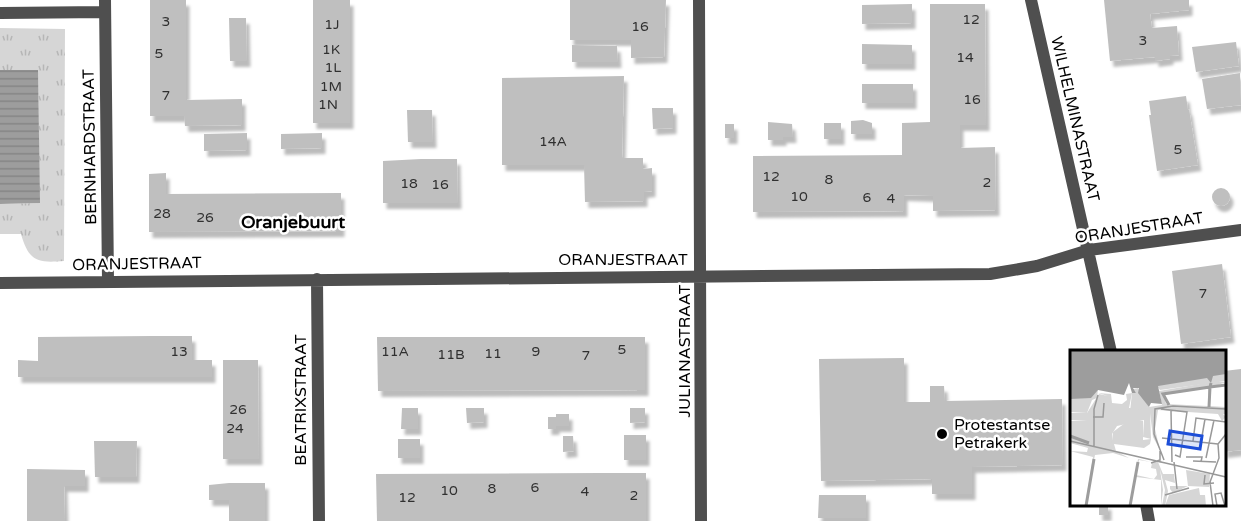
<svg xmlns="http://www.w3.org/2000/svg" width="1241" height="521" viewBox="0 0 1241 521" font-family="'Varela Round',sans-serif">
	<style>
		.grass { fill: url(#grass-tufts) }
		.water { fill: url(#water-rules) }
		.building { fill: #bfbfbf; filter: url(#shadow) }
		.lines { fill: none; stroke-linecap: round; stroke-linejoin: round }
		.minor { stroke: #4f4f4f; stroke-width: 12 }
		.poi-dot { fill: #000; stroke: #fff; stroke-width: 2 }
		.labels { text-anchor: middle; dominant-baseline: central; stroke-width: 5; stroke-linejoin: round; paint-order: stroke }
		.number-label { font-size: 14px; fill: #303030 }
		.street-label { font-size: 16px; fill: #000; stroke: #fff }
		.poi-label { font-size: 16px; fill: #000; stroke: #fff; text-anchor: start }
		.neighbourhood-label { font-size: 18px; font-weight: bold; fill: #000; stroke: #fff }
		.inset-river { fill: none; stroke: #9d9d9d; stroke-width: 3 }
		.inset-road { fill: none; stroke: #999; stroke-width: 1.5 }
		.view { fill: #1d4ed8; fill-opacity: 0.15; stroke: #1d4ed8; stroke-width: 3 }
		.inset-edge { fill: none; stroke: #000; stroke-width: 3 }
	</style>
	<defs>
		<pattern id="grass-tufts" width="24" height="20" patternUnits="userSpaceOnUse" patternTransform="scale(1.5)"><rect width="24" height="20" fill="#d6d6d6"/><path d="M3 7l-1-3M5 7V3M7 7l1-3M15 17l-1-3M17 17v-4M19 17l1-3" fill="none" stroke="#b6b6b6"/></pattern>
		<pattern id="water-rules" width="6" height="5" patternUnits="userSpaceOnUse" patternTransform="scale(1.5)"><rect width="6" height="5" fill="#9d9d9d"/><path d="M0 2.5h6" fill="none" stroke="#858585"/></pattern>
		<filter id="shadow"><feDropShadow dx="3.5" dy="6" stdDeviation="1.5" flood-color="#0004"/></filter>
	</defs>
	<rect width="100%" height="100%" fill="#fff"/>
	<path class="grass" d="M0 28 65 29 64 261C38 263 29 262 21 234H0V204L39 203 38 70H0Z"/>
	<path class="water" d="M0 70H38L40 203 0 204Z"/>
	<path class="building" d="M150 0H186V100L242 99V125L185 126 184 116H150Z
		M313 0H350V123H313Z
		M570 0H666L664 57 631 58V40H570Z
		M1104 0H1189V10L1150 14 1152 28 1177 26 1179 55 1170 56V59L1155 61V57L1110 61Z
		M912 4V23L862 24V5Z
		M930 4H985L986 125H960V148L995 147 996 210 933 211V196L904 195V211L753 212V156L902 155V123L930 122Z
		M229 18H246L247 61H230Z
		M1236 42 1239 66 1196 72 1192 47Z
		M862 44 912 45V64H862Z
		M572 45 617 46 618 62H572Z
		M1240 73 1241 105 1207 109 1202 79Z
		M624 76 622 158H643V169L652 168V191L644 192V201L585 202 584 165H502V78Z
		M862 84H913V103H862Z
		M1186 96 1188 110 1189 109 1198 165 1157 171 1149 115H1151L1149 101Z
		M652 108H673V128L653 129Z
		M407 110H432L433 142H408Z
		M863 120 872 123V134H851V121Z
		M768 122 792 124 793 137H783V140H768Z
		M824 123H841V139H824Z
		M725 124H734V138H725Z
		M247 133V150L204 151V134Z
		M322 133V148L281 149V134Z
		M421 159H457L458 203H383V161Z
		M166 173V194L341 193V231L149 232V174Z
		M1212 197a9 9 0 1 1 18 0a9 9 0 1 1-18 0Z
		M1222 264 1231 337 1181 344 1172 271Z
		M151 336H192V360H212V377H18V360L38 361V337Z
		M377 337H645V390L378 391Z
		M904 358V402H930V386H944L945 401 1062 399 1063 465 972 467V494H932V479L821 481 819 359Z
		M223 360H258L259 459H223Z
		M1241 369V450L1224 452V371Z
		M402 408H418V429H401Z
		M466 408H484V422L467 423Z
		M630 408H645V422L630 423Z
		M556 414H569V426H556V429H548V417H556Z
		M624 435H646V460H624Z
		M563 436H573L574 451 563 452Z
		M398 439H420V458H398Z
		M94 441H137L136 477H95Z
		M27 469 85 470V486H64L65 521H27Z
		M600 473H646V521H377L376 474Z
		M229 483H265V521H229V500H209V485Z
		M819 495H866V518H818Z
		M1099 504H1108V515H1099Z"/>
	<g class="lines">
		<path class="minor" d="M105 0 108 281
			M699 0 701 521
			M1031 0 1111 352
			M0 13 105 12
			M317 279 319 521
			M0 283 990 274 1037 266 1089 250 1241 230
			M1146 504 1149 521"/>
	</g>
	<circle class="poi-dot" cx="942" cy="434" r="6"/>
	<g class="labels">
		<g class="number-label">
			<text x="971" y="19">12</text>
			<text x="166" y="21">3</text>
			<text x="332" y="24">1J</text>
			<text x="640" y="26">16</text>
			<text x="1143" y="40">3</text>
			<text x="331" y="49">1K</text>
			<text x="159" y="53">5</text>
			<text x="965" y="57">14</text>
			<text x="333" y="67">1L</text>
			<text x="331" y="86">1M</text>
			<text x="166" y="95">7</text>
			<text x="972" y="99">16</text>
			<text x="328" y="104">1N</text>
			<text x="553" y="141">14A</text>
			<text x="1178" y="149">5</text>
			<text x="771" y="176">12</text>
			<text x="829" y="179">8</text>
			<text x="987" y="182">2</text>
			<text x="409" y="183">18</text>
			<text x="440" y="184">16</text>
			<text x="799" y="196">10</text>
			<text x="867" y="197">6</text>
			<text x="891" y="198">4</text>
			<text x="162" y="213">28</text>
			<text x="205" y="217">26</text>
			<text x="1203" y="293">7</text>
			<text x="622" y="349">5</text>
			<text x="179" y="351">13</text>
			<text x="395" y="351">11A</text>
			<text x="536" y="351">9</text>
			<text x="493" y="353">11</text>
			<text x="451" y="354">11B</text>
			<text x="586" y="355">7</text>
			<text x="238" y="409">26</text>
			<text x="235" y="428">24</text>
			<text x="535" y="487">6</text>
			<text x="492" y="488">8</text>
			<text x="449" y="490">10</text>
			<text x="585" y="491">4</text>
			<text x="634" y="495">2</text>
			<text x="407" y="497">12</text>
		</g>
		<g class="street-label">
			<text transform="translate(1075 119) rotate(77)">WILHELMINASTRAAT</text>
			<text transform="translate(90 147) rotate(-91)">BERNHARDSTRAAT</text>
			<text transform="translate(1139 228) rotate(-9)">ORANJESTRAAT</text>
			<text x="623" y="260">ORANJESTRAAT</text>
			<text transform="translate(137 264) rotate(-1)">ORANJESTRAAT</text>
			<text transform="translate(685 351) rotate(-90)">JULIANASTRAAT</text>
			<text transform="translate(301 400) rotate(-90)">BEATRIXSTRAAT</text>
		</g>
		<g class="poi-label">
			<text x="954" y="425">Protestantse<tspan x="954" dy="18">Petrakerk</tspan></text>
		</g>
		<g class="neighbourhood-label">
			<text x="293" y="222">Oranjebuurt</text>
		</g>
	</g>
	<g transform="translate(1070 350)">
		<rect width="156" height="156" fill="#fff"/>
		<path d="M142 32H156L140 38 139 56 156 57V64H153L156 67 152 71 148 64 88 60 85 79 90 100 83 87 80 63 81 89 73 87 74 70 47 76 42 84V99L59 108 43 103 25 105 15 156 23 107 0 101 17 102 18 98 0 93V71H17L0 70V63H17L29 44 38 46 28 43 41 44 42 53 52 54 57 50 56 44 62 43 59 58 79 57 92 55 89 41ZM138 38V56L96 54 94 45ZM68 109 81 112 69 110 66 125 84 129 87 125 86 119 81 118 82 113 91 110 92 113 88 112 93 124H104L105 133 95 130 98 141 95 156H92L95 140 90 119 93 140 91 156V130L66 127 60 156ZM116 120 140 124 139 137 118 136 103 143 100 139V136H118Z" fill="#d6d6d6" fill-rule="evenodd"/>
		<path d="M59 70 73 71V90L81 89 80 94 74 98 44 94 46 101 41 99 43 82Z" fill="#d6d6d6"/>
		<path d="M68 38 79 57 60 62 62 43H66L63 39Z" fill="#d6d6d6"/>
		<path d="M156 4V31L90 40 85 34ZM28 39 27 48 22 50 17 63 0 62V46Z" fill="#d6d6d6"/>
		<path d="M129 138 130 145H135L136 156H95L99 145Z" fill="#d6d6d6"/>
		<path d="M0 0H156V24L143 26 141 33 137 28 88 36 92 54 81 53 79 57 68 43 69 38H63L66 43H62L59 33 54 45 28 40 21 48 0 49Z" fill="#9d9d9d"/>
		<path class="inset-river" d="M141 33 140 37 156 35M99 55 93 44 140 37 139 57M0 86 19 93M16 156 24 109M60 156 68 112"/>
		<path class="inset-road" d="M91 59 117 62 110 107 105 105M101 61 102 112M23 67H33L34 53M92 88 148 94M0 91 156 127M123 91 126 68 156 72M131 92 135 69M24 96V59L28 45M116 107H132L131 112M136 108 144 70M94 110 84 84 85 59 103 56 156 59M123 111 146 112M104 112 107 139M81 113 90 110V101M135 125 134 134 144 133M95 145 119 138M143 156 140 132 149 108 148 94 156 84M147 156 145 144 151 143 155 156"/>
		<path class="view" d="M100 81 132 86 130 99 98 94Z"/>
		<rect width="156" height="156" class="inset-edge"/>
	</g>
</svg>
